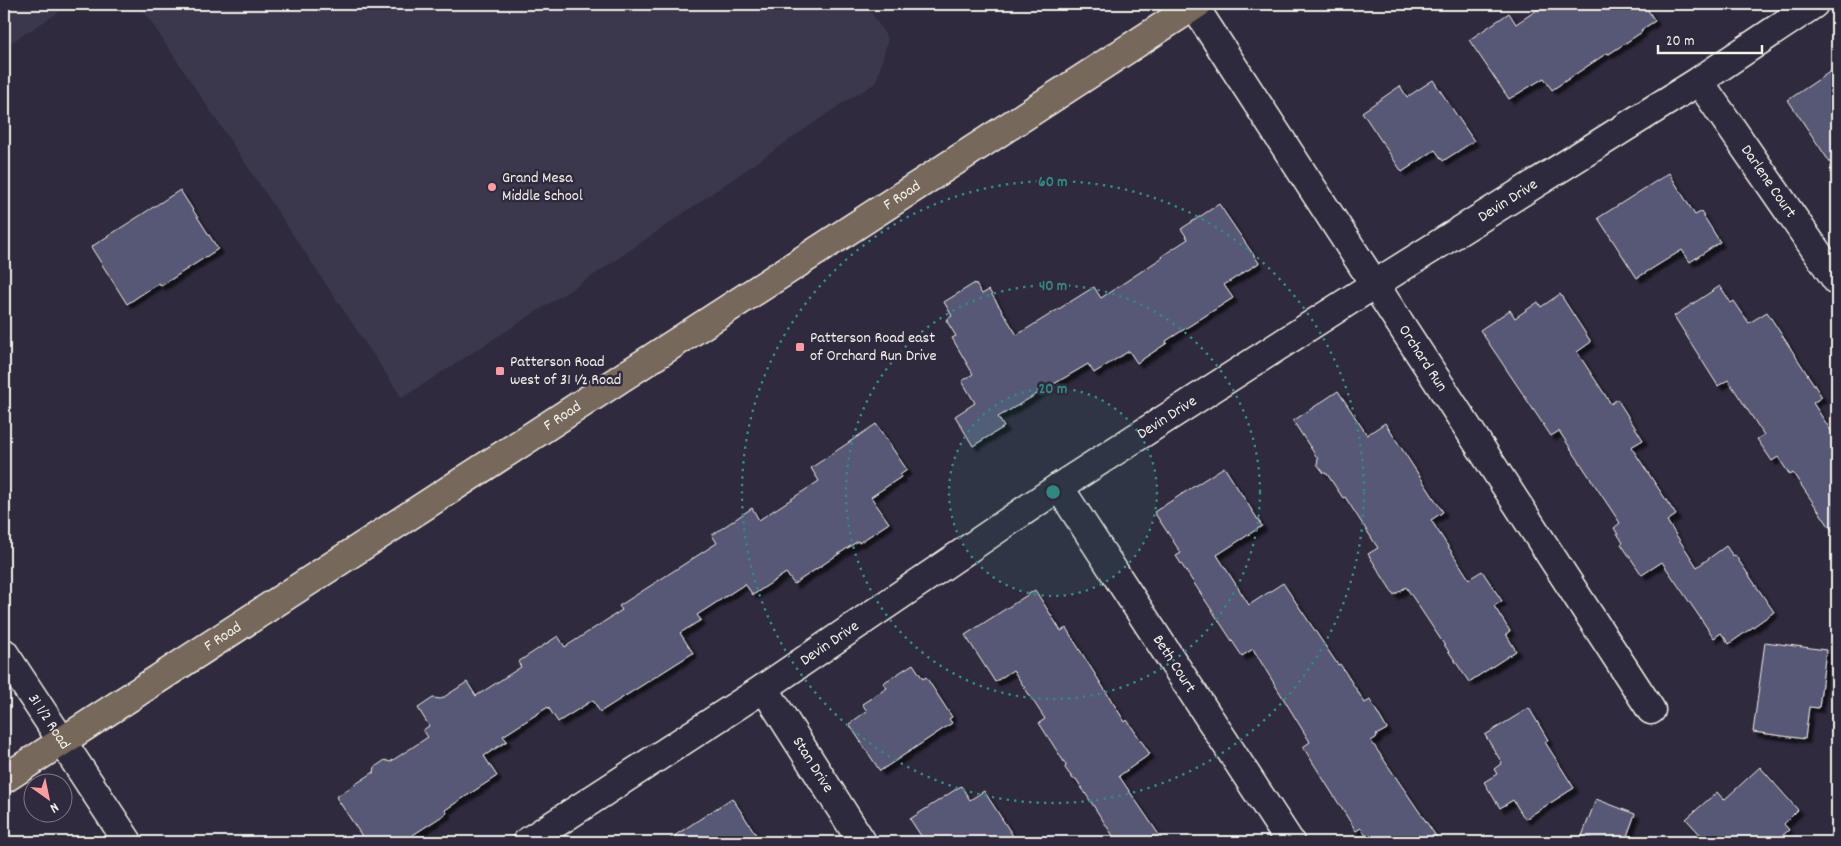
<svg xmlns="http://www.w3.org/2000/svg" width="1841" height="846" viewBox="0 0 1841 846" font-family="Dekko,sans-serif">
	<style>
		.built { fill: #3b384e }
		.building { fill: #575976; stroke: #f4f1e8; filter: url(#shadow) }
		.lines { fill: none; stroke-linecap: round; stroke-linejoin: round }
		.street-casing { stroke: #f4f1e8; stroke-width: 31 }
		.secondary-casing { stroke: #f4f1e8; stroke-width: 31 }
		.primary-casing { stroke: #f4f1e8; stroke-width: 31 }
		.street { stroke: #2f2a3d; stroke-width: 28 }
		.secondary { stroke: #2f2a3d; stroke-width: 28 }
		.primary { stroke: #76695c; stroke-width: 28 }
		.ring { fill: none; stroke: #318880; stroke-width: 2.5; stroke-dasharray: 2.5 5 }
		.poi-dot { fill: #ff9aa2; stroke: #2f2a3d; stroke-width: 2 }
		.labels { text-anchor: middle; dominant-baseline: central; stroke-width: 5; stroke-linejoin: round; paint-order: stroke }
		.poi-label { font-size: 16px; fill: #f4f1e8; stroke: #2f2a3d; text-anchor: start }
		.street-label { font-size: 16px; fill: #f4f1e8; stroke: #2f2a3d }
		.centre { fill: #318880; stroke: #2f2a3d; stroke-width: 2.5 }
		.ring-label { font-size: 15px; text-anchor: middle; font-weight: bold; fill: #318880; stroke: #2f2a3d; stroke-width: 5; stroke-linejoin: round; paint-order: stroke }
	</style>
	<defs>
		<filter id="shadow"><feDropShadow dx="4.5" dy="4.5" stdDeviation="1" flood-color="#0009"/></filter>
	</defs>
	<rect width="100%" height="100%" fill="#2f2a3d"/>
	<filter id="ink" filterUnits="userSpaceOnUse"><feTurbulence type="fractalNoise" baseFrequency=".02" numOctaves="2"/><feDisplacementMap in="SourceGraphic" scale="10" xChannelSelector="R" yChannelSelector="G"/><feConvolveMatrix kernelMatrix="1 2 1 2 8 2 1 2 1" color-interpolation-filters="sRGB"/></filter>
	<g filter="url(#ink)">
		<path class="built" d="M4 4H72L4 47Z
			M139 4H866L888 39 876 83 841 104 603 269 402 398Z"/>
		<path class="building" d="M1546 4H1644L1655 21 1641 30 1642 32 1609 54 1607 53 1552 90 1544 78 1509 99 1469 40 1509 13 1516 24Z
			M1837 67V173L1788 100Z
			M1433 80 1474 141 1443 161 1435 150 1402 172 1362 112 1400 86 1407 97Z
			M1669 173 1695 215 1701 212 1720 242 1690 262 1682 250 1637 278 1598 218Z
			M180 190 218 249 161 286 159 283 127 304 91 247Z
			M1219 204 1259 263 1224 285 1233 298 1166 341 1167 343 1137 363 1129 351 1094 373 1088 364 998 417 1004 427 973 446 955 416 975 403 962 381 973 374 952 338 956 336 946 320 952 316 944 302 975 283 982 294 989 290 1017 335 1094 287 1101 298 1163 257 1162 256 1188 239 1181 229Z
			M1720 286 1731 303 1734 301 1749 323 1767 312 1822 397 1813 403 1837 440V538L1793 473 1790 475 1778 457 1772 461 1757 439 1764 435 1728 380 1718 386 1674 316Z
			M1560 294 1591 342 1577 352 1611 404 1617 399 1643 440 1631 447 1676 515 1667 521 1697 567 1726 546 1733 556 1735 555 1774 612 1729 644 1721 633 1714 638 1662 562 1642 575 1621 544 1623 543 1614 528 1620 523 1559 431 1551 436 1480 330 1510 310 1515 318 1538 302 1541 307Z
			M1338 391 1367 435 1385 423 1443 512 1431 520 1469 579 1482 571 1502 601 1494 606 1510 631 1506 634 1516 651 1469 682 1406 587 1394 595 1368 554 1378 548 1345 497 1343 498 1327 474 1324 473 1317 464 1318 459 1293 421Z
			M876 424 907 470 900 475 901 477 871 497 889 523 859 543 858 541 794 584 786 573 753 595 745 584 697 615 701 620 680 633 693 653 600 712 593 700 558 722 548 707 503 736 507 741 484 756 497 776 445 810 447 813 402 842H366L336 797 374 772 375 767 385 760 390 762 428 737 423 730 429 726 418 708 433 698 441 699 467 682 476 696 521 667 518 662 558 636 565 647 622 610 619 606 717 543 712 535 752 508 759 520 819 481 811 468Z
			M1224 467 1262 526 1217 555 1249 605 1283 583 1338 665 1340 664 1365 703 1370 700 1387 729 1376 735 1377 737 1371 741 1440 842H1370L1361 828 1356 831 1303 747 1310 742 1253 649 1242 656 1176 556 1181 553 1154 512Z
			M1035 590 1061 631 1066 628 1125 722 1127 720 1150 754 1119 776 1164 842H1117L1076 779H1073L1065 768 1066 765 1039 723 1045 719 1013 670 995 682 965 635Z
			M1765 642 1826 650 1819 708 1809 707 1805 739 1753 732Z
			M913 664 923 679 926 677 952 717 949 719 952 723 880 771 849 724 867 711 862 704 887 688 883 683Z
			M1529 708 1548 740 1545 742 1574 788 1525 819 1513 800 1500 808 1484 782 1497 774 1494 769 1502 763 1485 735Z
			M1760 767 1798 810 1784 824 1789 830 1775 842H1707L1686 819 1717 792 1724 800Z
			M961 786 970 800 984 791 1017 842H925L910 819Z
			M732 798 761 842H665Z
			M1596 799 1635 814 1625 842H1601L1582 836Z"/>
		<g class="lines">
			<g class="street-casing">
				<g id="street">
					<path id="s1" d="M1194 6 1651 710"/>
					<path id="s2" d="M1699 81 1837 281"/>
					<path id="s3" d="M1059 487 1290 842"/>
					<path id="s4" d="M764 688 862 842"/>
					<path id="s5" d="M527 842 764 688 1059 487 1375 284 1699 81 1814 4"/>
				</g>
			</g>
			<g class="secondary-casing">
				<g id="secondary">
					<path id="s6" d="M4 653 128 842"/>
				</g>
			</g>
			<g class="primary-casing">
				<g id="primary">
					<path id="s7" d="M4 779 1197 4"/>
				</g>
			</g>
			<use href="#street" class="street"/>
			<use href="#secondary" class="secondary"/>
			<use href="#primary" class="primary"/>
		</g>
	</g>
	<circle cx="1053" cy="492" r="104" fill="#318880" fill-opacity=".12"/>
	<g class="ring">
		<circle cx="1053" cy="492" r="104"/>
		<circle cx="1053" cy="492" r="207"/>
		<circle cx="1053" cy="492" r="311"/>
	</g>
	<g class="poi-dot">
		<circle cx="492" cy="187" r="5"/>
		<rect x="795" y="342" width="10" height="10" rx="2.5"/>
		<rect x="495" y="366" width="10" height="10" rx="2.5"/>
	</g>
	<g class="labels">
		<g class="poi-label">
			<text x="502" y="178">Grand Mesa<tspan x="502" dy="18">Middle School</tspan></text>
			<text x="810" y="338">Patterson Road east<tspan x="810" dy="18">of Orchard Run Drive</tspan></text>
			<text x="510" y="362">Patterson Road<tspan x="510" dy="18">west of 31 ½ Road</tspan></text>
		</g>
		<g class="street-label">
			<text stroke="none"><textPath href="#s2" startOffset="122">Darlene Court</textPath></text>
			<text stroke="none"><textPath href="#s7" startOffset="1071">F Road</textPath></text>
			<text stroke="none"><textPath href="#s5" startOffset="1172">Devin Drive</textPath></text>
			<text stroke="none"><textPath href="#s1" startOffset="420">Orchard Run</textPath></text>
			<text stroke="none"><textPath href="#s7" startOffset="666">F Road</textPath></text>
			<text stroke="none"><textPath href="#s5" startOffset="768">Devin Drive</textPath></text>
			<text stroke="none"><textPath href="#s7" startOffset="261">F Road</textPath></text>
			<text stroke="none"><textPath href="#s5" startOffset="362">Devin Drive</textPath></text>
			<text stroke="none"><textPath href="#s3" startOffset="211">Beth Court</textPath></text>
			<text stroke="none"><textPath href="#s6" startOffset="82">31 1/2 Road</textPath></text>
			<text stroke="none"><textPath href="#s4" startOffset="91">Stan Drive</textPath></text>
		</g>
	</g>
	<circle cx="1053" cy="492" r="8" class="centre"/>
	<g class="ring-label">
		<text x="1053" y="186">60 m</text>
		<text x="1053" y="290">40 m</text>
		<text x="1053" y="393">20 m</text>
	</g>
	<rect width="1841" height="846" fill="none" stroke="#2f2a3d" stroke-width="20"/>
	<rect x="10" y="10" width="1821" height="826" fill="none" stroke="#f4f1e8" stroke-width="2" filter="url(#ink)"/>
	<g transform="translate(48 798) rotate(147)"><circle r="24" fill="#2f2a3d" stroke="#7e7a81"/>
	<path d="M0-4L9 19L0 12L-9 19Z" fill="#ff9aa2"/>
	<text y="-8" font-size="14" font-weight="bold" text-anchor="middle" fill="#f4f1e8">N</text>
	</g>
	<path d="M1658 45v8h104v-8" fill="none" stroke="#f4f1e8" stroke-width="2.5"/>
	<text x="1666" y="45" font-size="15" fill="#f4f1e8" stroke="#2f2a3d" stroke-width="4" paint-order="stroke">20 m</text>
</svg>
